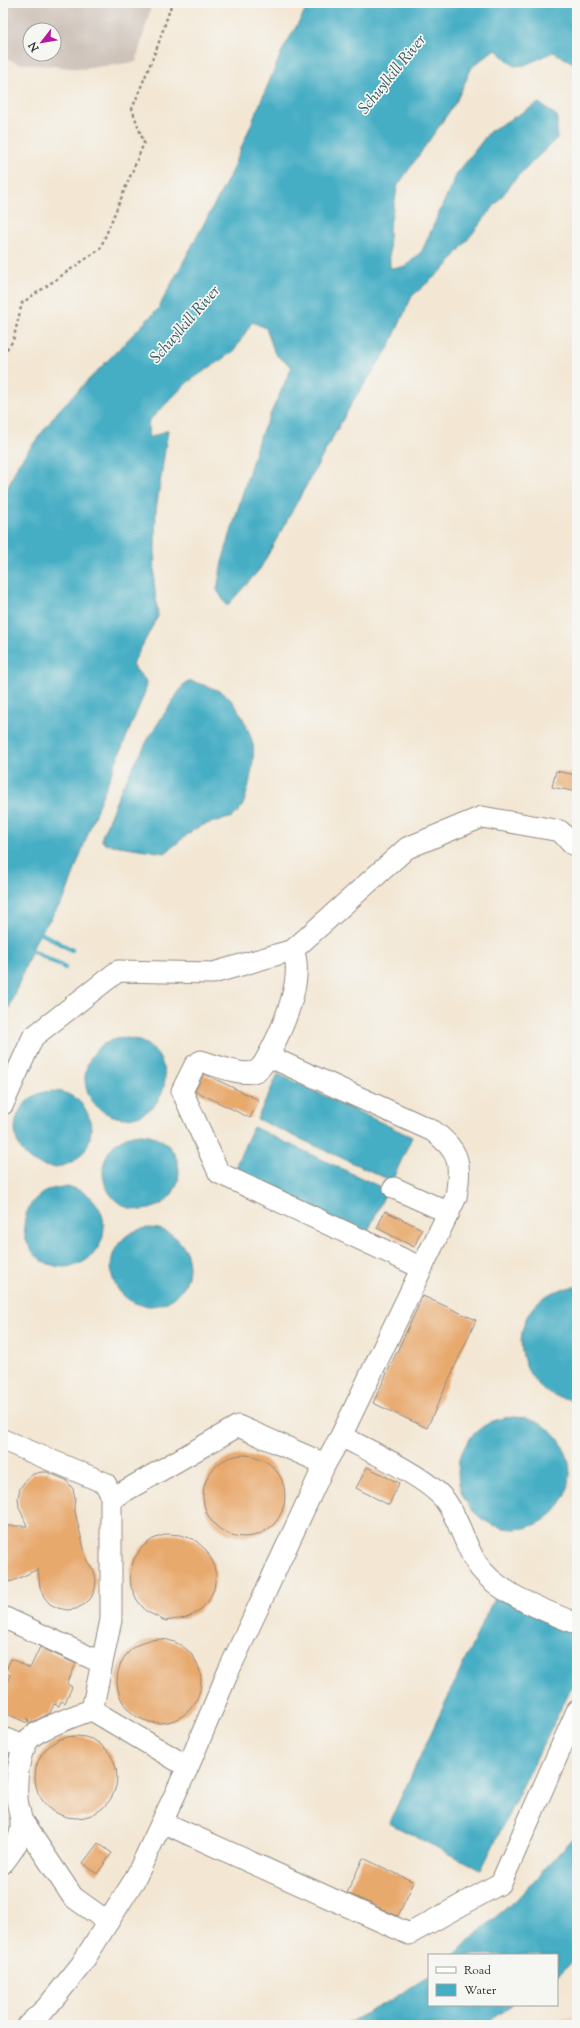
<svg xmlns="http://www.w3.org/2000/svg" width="580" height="2028" viewBox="0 0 580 2028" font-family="'Sorts Mill Goudy',serif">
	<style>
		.built { fill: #f0d6bc }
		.industrial { fill: #cec2b9; fill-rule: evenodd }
		.water { fill: #45adc4; stroke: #386c78 }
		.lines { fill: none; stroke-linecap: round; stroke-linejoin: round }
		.stream { stroke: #45adc4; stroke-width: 4.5 }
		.building { fill: #e8a96d }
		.minor-casing { stroke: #8f8980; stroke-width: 23 }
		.path { stroke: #8f8980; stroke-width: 2.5; stroke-dasharray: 3 3; stroke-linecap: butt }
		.minor { stroke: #fff; stroke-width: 21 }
		.labels { text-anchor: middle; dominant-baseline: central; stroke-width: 3.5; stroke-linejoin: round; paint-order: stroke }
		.water-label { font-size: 16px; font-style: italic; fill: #345861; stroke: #f6f6f2 }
	</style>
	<rect width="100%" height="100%" fill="#f6f6f2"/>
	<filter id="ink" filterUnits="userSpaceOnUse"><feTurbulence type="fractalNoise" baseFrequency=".025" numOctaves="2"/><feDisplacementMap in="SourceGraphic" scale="8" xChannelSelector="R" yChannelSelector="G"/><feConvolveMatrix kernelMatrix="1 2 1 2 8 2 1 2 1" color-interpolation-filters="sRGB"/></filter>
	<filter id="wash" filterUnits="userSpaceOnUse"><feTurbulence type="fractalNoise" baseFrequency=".012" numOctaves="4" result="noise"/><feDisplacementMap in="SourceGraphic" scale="16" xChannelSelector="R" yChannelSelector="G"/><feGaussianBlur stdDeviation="0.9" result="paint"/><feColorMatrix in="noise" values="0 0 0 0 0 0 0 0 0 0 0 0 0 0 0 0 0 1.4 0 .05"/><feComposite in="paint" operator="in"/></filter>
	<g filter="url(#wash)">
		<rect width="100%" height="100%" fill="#f3e7d4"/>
		<path class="built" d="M577 2014V2025H542Z"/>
		<path class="industrial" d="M3 3H152L136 62 82 69 17 63 3 57ZM30 30H54V54H30Z"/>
		<path class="water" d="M310 3H577V65L553 52 525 65 514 66 495 49 472 67 456 102 398 185 389 229 390 268 405 267 422 251 456 175 490 131 539 103 557 116V138L517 177 446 267 412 296 389 347 353 401 260 569 227 606 217 590 222 562 259 439 292 367 275 354 266 328 252 322 234 351 188 382 148 422 149 438 168 430 156 510 154 583 158 616 132 665 146 681 145 692 98 806 65 897 36 940 3 1023V498L18 464 59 410 158 309 228 179 283 49Z
			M191 681C203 685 217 688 227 696 238 705 250 731 253 745 255 759 249 788 244 802 242 808 237 813 233 817L206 824 193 830 165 853 107 844 102 841V836L122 787 151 734 184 684Z
			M85 1078a40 40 0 1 1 80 0a40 40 0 1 1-80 0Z
			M278 1074 412 1137 392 1181 257 1119Z
			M15 1129a38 38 0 1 1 76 0a38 38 0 1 1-76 0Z
			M253 1127 387 1190 366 1235 233 1172Z
			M103 1172a38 38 0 1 1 76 0a38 38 0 1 1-76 0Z
			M24 1227a40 40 0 1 1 80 0a40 40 0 1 1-80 0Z
			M111 1267a39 39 0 1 1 78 0a39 39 0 1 1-78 0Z
			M571 1287H577V1399C526 1402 503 1335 538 1302 547 1293 559 1290 571 1287Z
			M458 1473a56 56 0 1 1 112 0a56 56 0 1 1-112 0Z
			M496 1594 577 1633V1676L481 1870 389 1823Z
			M577 1834V1958L557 1976V1955H454L486 1925 516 1900Z
			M429 1976V2005H513L484 2025H344L389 2001Z"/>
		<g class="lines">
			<path class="stream" d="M37 931 72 950
				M28 948 65 968"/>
		</g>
		<g id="blocks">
			<path class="building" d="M556 771 577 775V792L552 787Z
				M204 1074 259 1100 250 1118 195 1091Z
				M385 1211 422 1229 414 1247 377 1228Z
				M423 1296 476 1320 427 1428 373 1403Z
				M203 1496a41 41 0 1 1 82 0a41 41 0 1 1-82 0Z
				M367 1467 399 1483 389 1505 356 1488Z
				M42 1472H47L66 1480 73 1489 75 1498 74 1508 87 1561 94 1571 96 1580 95 1589 91 1598 85 1604 76 1609 67 1610 58 1608 50 1604 44 1597 40 1588 38 1569 13 1581 3 1583V1526H27L19 1507 18 1497 20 1488 26 1480 33 1474Z
				M167 1534 181 1535 195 1540 206 1550 213 1562 216 1575 214 1589 208 1602 198 1612 186 1618 165 1621 146 1611 137 1600 131 1587 130 1573 134 1559 142 1547 153 1539Z
				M117 1681a42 42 0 1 1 84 0a42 42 0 1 1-84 0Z
				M40 1647 76 1664 67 1684 72 1687 65 1703 61 1701 59 1706 54 1704 50 1713 29 1724 28 1718 27 1723 3 1712V1691L10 1675 5 1672 11 1659 30 1668Z
				M35 1777a41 41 0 1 1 82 0a41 41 0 1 1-82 0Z
				M3 1751 9 1754 6 1774V1804H3Z
				M98 1843 112 1853 97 1874 83 1863Z
				M363 1858 414 1882 398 1916 347 1893Z"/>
		</g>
	</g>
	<g filter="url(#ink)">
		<use href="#blocks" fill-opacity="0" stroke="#8f8980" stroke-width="1"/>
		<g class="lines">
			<g class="minor-casing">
				<path id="minor" d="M268 1056C265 1061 262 1068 256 1071 244 1077 214 1065 201 1061L195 1065 182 1091 219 1173 422 1268
					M3 1104 33 1037 118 971 213 973 293 950 407 848 482 817 560 831 572 844 577 845
					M394 1188 449 1213
					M341 1436C369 1451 425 1476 444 1499 459 1518 464 1544 477 1564 498 1595 545 1610 577 1624
					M3 1440 105 1483 113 1498
					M3 1617 102 1663
					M3 1738 25 1747
					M188 1767 92 1710 111 1620V1499L238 1426 325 1464
					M22 1821 73 1897 108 1922
					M162 1822 409 1934 501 1883 577 1711
					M3 1863C9 1855 18 1844 20 1834 24 1820 18 1811 17 1798 16 1782 18 1750 30 1738 39 1729 79 1714 92 1710
					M28 2025 47 2007 81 1965 135 1879 188 1767 229 1670 325 1464 341 1436 456 1197C461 1164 461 1152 433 1131L268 1056C282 1030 305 979 293 950"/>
			</g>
			<path class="path" d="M3 354 13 341 22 303 100 249 144 143 132 109 158 45 172 3"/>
			<use href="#minor" class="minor"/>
		</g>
	</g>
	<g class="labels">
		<g class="water-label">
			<text transform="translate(393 75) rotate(-51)">Schuylkill River</text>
			<text transform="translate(186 325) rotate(-49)">Schuylkill River</text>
		</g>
	</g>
	<rect width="580" height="2028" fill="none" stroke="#f6f6f2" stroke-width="16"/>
	<rect x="428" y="1954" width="130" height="52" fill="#f6f6f2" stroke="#a5a5a2"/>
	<rect x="436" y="1967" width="20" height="6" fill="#ffffff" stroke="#a5a5a2"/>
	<text x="464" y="1974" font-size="12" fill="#2b2b2b">Road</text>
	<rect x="436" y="1984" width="20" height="12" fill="#45adc4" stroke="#a5a5a2"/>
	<text x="464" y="1994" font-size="12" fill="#2b2b2b">Water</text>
	<g transform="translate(42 42) rotate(239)"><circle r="19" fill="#f6f6f2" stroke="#a5a5a2"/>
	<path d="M0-3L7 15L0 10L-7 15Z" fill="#b5179e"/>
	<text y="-6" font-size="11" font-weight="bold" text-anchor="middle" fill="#2b2b2b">N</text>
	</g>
</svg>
